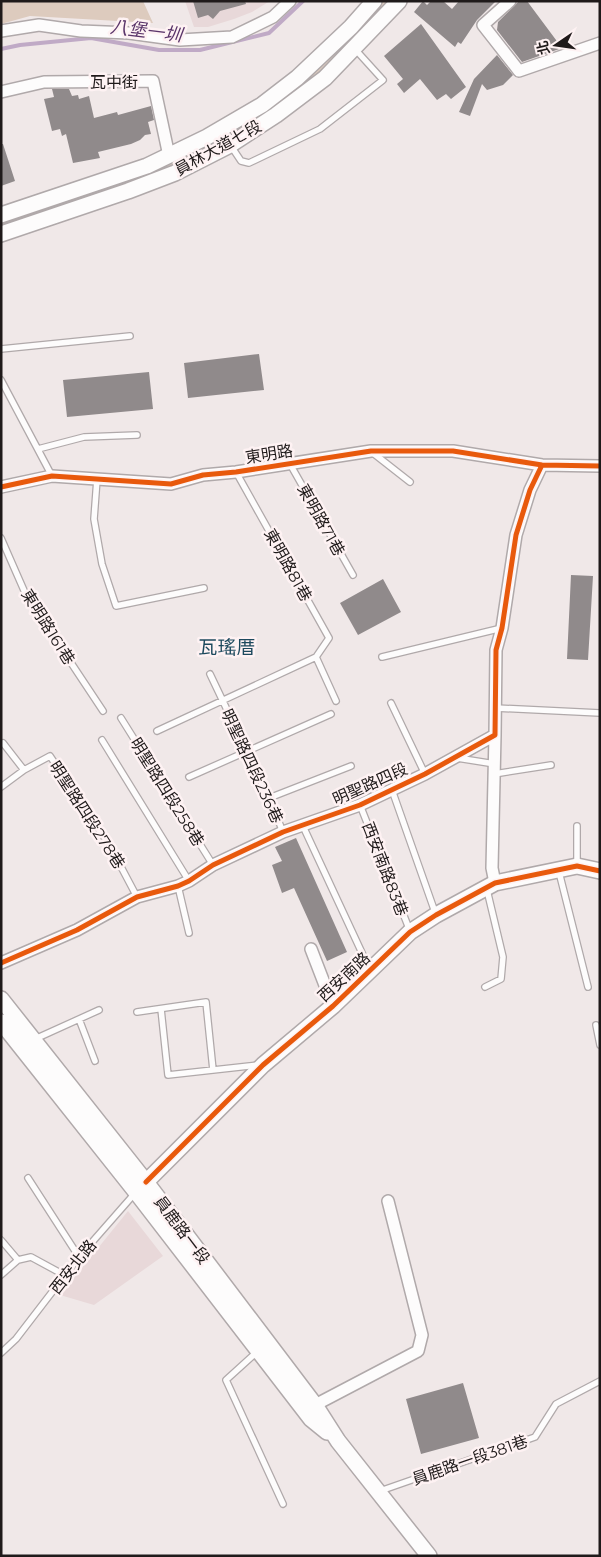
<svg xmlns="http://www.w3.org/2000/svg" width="601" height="1557" viewBox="0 0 601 1557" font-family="Montserrat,'Noto Sans TC',sans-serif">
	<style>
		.built { fill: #e8d8d9 }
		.green { fill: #ddcbbe }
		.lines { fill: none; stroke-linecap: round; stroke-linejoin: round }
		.stream { stroke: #c0aac6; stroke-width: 4 }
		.building { fill: #908a8b }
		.lane-casing { stroke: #b0a9aa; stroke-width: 8 }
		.street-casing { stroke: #b0a9aa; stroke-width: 14 }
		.secondary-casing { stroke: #b0a9aa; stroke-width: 18 }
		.lane { stroke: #fdfcfc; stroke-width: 5.5 }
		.street { stroke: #fdfcfc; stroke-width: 11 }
		.secondary { stroke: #fdfcfc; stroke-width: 15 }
		.cycleway-casing { stroke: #fef2f3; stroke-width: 8 }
		.cycleway { stroke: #e8590c; stroke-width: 5 }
		.labels { text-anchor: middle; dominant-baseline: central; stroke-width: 5; stroke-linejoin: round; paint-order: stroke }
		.street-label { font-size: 16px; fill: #1f1a1a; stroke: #fef2f3 }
		.water-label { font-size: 18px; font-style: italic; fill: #5a356a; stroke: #fef2f3 }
		.quarter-label { font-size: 19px; fill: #1c495d; stroke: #fef2f3 }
	</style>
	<rect width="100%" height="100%" fill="#f0e8e8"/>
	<path class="built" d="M185 1H270L252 12 234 19 208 27H194Z
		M128 1211 163 1256 94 1305 60 1295Z"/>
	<path class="green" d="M1 1H143L153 23 30 16 1 24Z
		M383 1H388C353 38 320 77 279 107 196 167 98 195 1 227V222L157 168 189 155 226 134 368 19Z"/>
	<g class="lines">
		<path class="stream" d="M1 49 20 45 91 38 159 50H200L269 33 303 1"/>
	</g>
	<path class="building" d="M193 1H245L246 4 220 11 213 19 208 15 198 18Z
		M423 1 427 5 431 1H443L452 9 459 1H496L477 20 461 44 458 42 455 47 414 12Z
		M519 1H527L562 48 522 62 497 30 498 22Z
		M421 24 466 87 451 99 446 94 437 100 420 79 404 93 397 84 403 79 384 56Z
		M497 55 513 75 503 85 487 90 482 84 470 116 459 112 474 79Z
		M52 89H69L72 96 78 95 79 99 89 96 94 118 117 112 118 115 151 106 154 120 148 122 151 134 145 135 140 140 131 144 98 152 100 158 73 163 66 134 62 136 60 129 52 131 44 99 54 97Z
		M1 144H3L15 181 1 186Z
		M259 354 264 390 188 398 184 363Z
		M149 372 153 409 67 417 63 380Z
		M571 575 593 576 588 660 567 659Z
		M383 579 401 612 358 635 340 603Z
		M296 838 347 952 327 961 294 888 282 893 272 865 282 861 275 847Z
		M463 1383 479 1438 421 1454 406 1399Z"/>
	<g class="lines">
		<g class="lane-casing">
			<path id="lane" d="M231 146 241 161 249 163 320 129 383 80 354 48
				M1 349 130 336
				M1 380 52 476
				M38 449 84 437 137 435
				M373 453 410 482
				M290 464 353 575
				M236 472 329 638 316 657
				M97 479 94 519 102 564 116 606 204 588
				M1 538 26 595 103 711
				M316 657 336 701
				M382 657 502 628
				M210 674 269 798 283 832
				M391 703 425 774
				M495 708 600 713
				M121 718 213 865
				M157 731 316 657
				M102 740 189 881
				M3 743 24 770
				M457 758 495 764
				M494 774 551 765
				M189 777 331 714
				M1 787 24 770 50 756 110 846 137 897
				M392 790 436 915
				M269 798 351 766
				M360 805 410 931
				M302 824 369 968
				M577 866V826
				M559 872 588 987
				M178 886 189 933
				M485 987 501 979 503 957 487 890
				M161 1009 168 1075 258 1065
				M137 1012 206 1002 213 1070
				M79 1019 95 1061
				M596 1025 600 1045
				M35 1039 99 1010
				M28 1178 79 1257
				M1 1240 18 1260
				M1 1275 18 1260 31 1257 66 1276
				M258 1351 226 1380 283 1504
				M1 1353 16 1339 79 1257 136 1192
				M380 1491 535 1437 556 1404 600 1381"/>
		</g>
		<g class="street-casing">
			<path id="street" d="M510 1 483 25 519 71 600 43
				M1 31 39 25 81 31 129 33 180 40 232 37 273 17 290 1
				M1 92 44 82 153 81 169 156
				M1 487 52 476 171 484 203 475 236 472 371 451H453L542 465 600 466
				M495 735 492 868 495 883
				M311 949 333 1006
				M1 963 77 930 137 897 178 886 189 881 213 865 283 832 360 805 425 774 495 735 496 650 502 628 516 535 530 490 542 465
				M315 1405 418 1351 422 1335 388 1201"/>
		</g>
		<g class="secondary-casing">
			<path id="secondary" d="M1 215 147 166 207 137 262 105 297 78 351 27 374 1
				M1 234 128 191 175 173 230 145 276 115 325 78 399 1
				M1 999 146 1182 315 1405 338 1441 429 1556
				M1 1022 136 1192 311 1419 327 1432
				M146 1182 263 1065 333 1006 410 932 436 915 495 883 577 866 600 871"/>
		</g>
		<use href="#lane" class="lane"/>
		<use href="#street" class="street"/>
		<use href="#secondary" class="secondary"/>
		<g class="cycleway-casing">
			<path id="cycleway" d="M1 487 52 476 171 484 203 475 236 472 371 451H453L542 465 600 466
				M1 963 77 930 137 897 178 886 189 881 213 865 283 832 360 805 425 774 495 735 496 650 502 628 516 535 530 490 542 465
				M146 1182 263 1065 333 1006 410 932 436 915 495 883 577 866 600 871"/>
		</g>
		<use href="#cycleway" class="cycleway"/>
	</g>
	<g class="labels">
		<g class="street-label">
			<text x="114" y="82">瓦中街</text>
			<text transform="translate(218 148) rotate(-29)">員林大道七段</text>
			<text transform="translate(269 454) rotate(-9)">東明路</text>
			<text transform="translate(321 520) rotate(61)">東明路71巷</text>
			<text transform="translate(288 565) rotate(61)">東明路81巷</text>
			<text transform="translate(48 627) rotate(58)">東明路161巷</text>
			<text transform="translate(252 766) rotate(65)">明聖路四段236巷</text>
			<text transform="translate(370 784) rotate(-24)">明聖路四段</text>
			<text transform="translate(167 792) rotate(58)">明聖路四段258巷</text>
			<text transform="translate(87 815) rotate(57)">明聖路四段278巷</text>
			<text transform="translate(385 869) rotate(69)">西安南路83巷</text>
			<text transform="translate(344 977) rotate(-43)">西安南路</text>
			<text transform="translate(182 1230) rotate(53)">員鹿路一段</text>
			<text transform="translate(73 1267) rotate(-52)">西安北路</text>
			<text transform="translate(470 1460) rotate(-19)">員鹿路一段381巷</text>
		</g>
		<g class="water-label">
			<text transform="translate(146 31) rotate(7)">八堡一圳</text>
		</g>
		<g class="quarter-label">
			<text x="227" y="647">瓦瑤厝</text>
		</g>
	</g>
	<rect width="601" height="1557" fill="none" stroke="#1f1a1a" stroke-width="5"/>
	<g transform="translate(556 45) rotate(257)" stroke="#fef2f3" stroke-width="4" paint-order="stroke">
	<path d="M0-4L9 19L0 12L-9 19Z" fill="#1f1a1a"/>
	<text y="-8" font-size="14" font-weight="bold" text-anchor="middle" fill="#1f1a1a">北</text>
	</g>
</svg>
